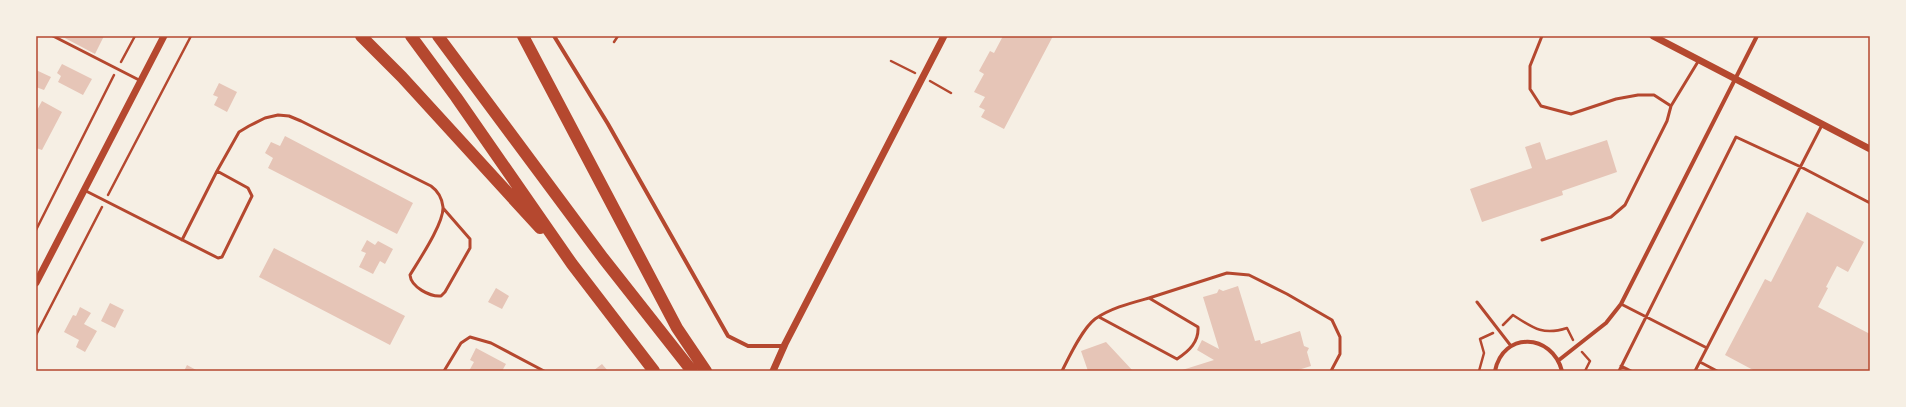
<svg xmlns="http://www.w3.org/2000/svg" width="1906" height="407" viewBox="0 0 1906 407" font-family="'Archivo Narrow',sans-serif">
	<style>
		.building { fill: #e6c5b7 }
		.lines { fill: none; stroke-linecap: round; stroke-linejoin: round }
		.path { stroke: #b5482f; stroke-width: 2.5 }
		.service { stroke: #b5482f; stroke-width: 3 }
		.minor { stroke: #b5482f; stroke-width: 4 }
		.tertiary { stroke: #b5482f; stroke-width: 7 }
		.motorway { stroke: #b5482f; stroke-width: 12 }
		.neatline { fill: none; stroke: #b5482f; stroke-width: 1.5 }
	</style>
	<rect width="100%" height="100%" fill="#f6efe4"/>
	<path class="building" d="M61 36H104L95 54Z
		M1003 36H1053L1004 129 981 117 985 110 979 107 985 97 974 92 984 74 979 71 990 51 994 53Z
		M62 64 92 79 83 95 58 82 61 76 57 73Z
		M36 70 51 77 44 90 36 87Z
		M219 83 237 92 227 112 214 105 218 97 213 95Z
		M42 101 62 112 42 150 36 148V112Z
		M285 136 413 203 397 234 268 168 273 158 265 153 271 142 280 146Z
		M1607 140 1617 172 1562 191 1563 195 1482 222 1470 189 1532 168 1525 147 1540 142 1546 160Z
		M1807 212 1864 242 1848 272 1837 266 1826 287 1828 288 1818 307 1870 334V371H1755L1725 355 1765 279 1771 282Z
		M367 240 375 245 378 241 393 249 385 264 380 261 373 274 359 267 366 253 361 251Z
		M274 248 405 316 390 345 259 277Z
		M1238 286 1255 341 1260 340 1261 344 1300 331 1304 346 1309 348 1307 352 1311 366 1295 371H1179L1214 360 1197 350 1202 340 1219 349 1203 297 1217 293 1219 289 1223 291Z
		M496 288 509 296 502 309 488 302Z
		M110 303 124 310 115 328 101 321Z
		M80 307 91 313 84 324 97 331 85 352 76 347 79 340 64 332 73 315 76 316Z
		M1106 342 1133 371H1088L1081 351Z
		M476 348 506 364 502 371H469L474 362 470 360Z
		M602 364 608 371H593Z
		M187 365 198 371H184Z"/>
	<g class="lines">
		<path class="path" d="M614 42 618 36
			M891 61 915 73
			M121 62 135 36
			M930 81 951 93
			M108 195 191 36
			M36 230 114 75
			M1503 325 1513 315C1533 328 1543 336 1567 328L1573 340
			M36 335 102 207
			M1582 352 1590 361 1585 371
			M1479 371 1484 353 1480 339 1493 333"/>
		<path class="service" d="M53 36 141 81
			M1542 36 1530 66V89L1541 106 1571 114 1616 99 1638 95H1654L1671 106 1667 121 1625 205 1611 217 1542 240
			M1671 106 1699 60
			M217 171 239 132 249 126 265 118 278 115 289 116 301 121 431 186C438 191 442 198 443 207 444 223 419 260 410 275 411 287 430 297 441 296L445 292 470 248V239L443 208
			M84 190 218 258 222 257 252 196 248 188 217 171 182 240
			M1149 298 1227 273 1249 275 1287 294 1332 320 1340 337V354L1331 371
			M1477 302 1511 346
			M1621 304 1707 348
			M1700 362 1717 371
			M1621 366 1631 371
			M444 371 461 343 470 337 491 343 544 371
			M1062 371C1069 357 1082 329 1095 319 1111 308 1131 303 1149 298L1198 327C1199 342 1189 351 1177 359L1099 317
			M1619 371 1736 137 1801 167 1870 203
			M1695 371 1822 125"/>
		<path class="minor" d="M554 36 608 124 728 336 748 346H784
			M1559 360 1606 323 1621 304 1757 36
			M1495 371C1503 331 1552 333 1562 371"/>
		<path class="tertiary" d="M1653 36 1870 149
			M36 283 164 36
			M773 371 785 344 944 36"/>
		<path class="motorway" d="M361 36 402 77 540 228
			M411 36 456 97 572 264 654 371
			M438 36 603 258 692 371
			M523 36 677 328 706 371"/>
	</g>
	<rect width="1906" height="407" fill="none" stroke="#f6efe4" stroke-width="74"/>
	<rect x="37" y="37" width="1832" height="333" class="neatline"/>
</svg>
